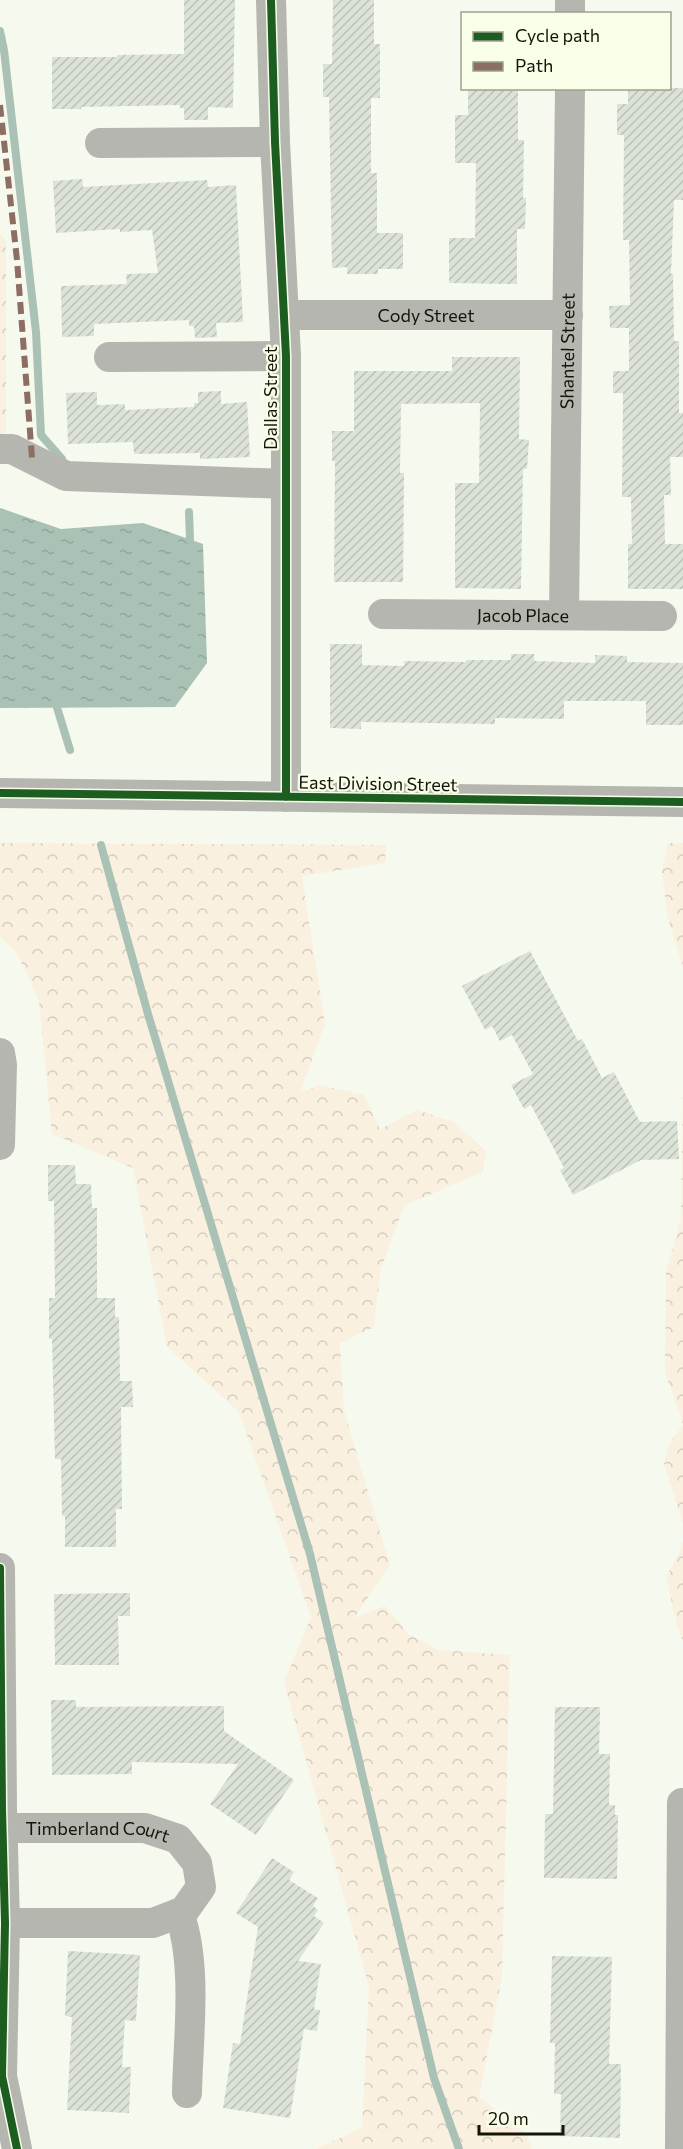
<svg xmlns="http://www.w3.org/2000/svg" width="683" height="2149" viewBox="0 0 683 2149" font-family="Commissioner,sans-serif">
	<style>
		.forest { fill: url(#forest-crowns) }
		.water { fill: url(#water-ripples) }
		.lines { fill: none; stroke-linecap: round; stroke-linejoin: round }
		.stream { stroke: #a9c2b5; stroke-width: 8 }
		.building { fill: url(#building-hatch) }
		.minor { stroke: #b6b6b0; stroke-width: 30 }
		.quiet { stroke: #8d6e63; stroke-width: 6; stroke-dasharray: 12 6; stroke-linecap: butt }
		.cycleway-casing { stroke: #f9fee9; stroke-width: 11 }
		.cycleway { stroke: #1b5e20; stroke-width: 8 }
		.labels { text-anchor: middle; dominant-baseline: central; stroke-width: 4.5; stroke-linejoin: round; paint-order: stroke }
		.street-label { font-size: 18px; fill: #131509; stroke: #f9fee9 }
	</style>
	<defs>
		<pattern id="forest-crowns" width="20" height="18" patternUnits="userSpaceOnUse" patternTransform="scale(1.5)"><rect width="20" height="18" fill="#f9f0e0"/><path d="M2 6a3 3 0 1 1 6 0M12 15a3 3 0 1 1 6 0" fill="none" stroke="#d5cdbf"/></pattern>
		<pattern id="water-ripples" width="26" height="14" patternUnits="userSpaceOnUse" patternTransform="scale(1.5)"><rect width="26" height="14" fill="#a9c2b5"/><path d="M2 4q2-2 4 0t4 0M15 11q2-2 4 0t4 0" fill="none" stroke="#91a69a"/></pattern>
		<pattern id="building-hatch" width="6" height="6" patternUnits="userSpaceOnUse" patternTransform="scale(1.5)"><rect width="6" height="6" fill="#dbe2d7"/><path d="M-1 1l2-2M0 6l6-6M5 7l2-2" fill="none" stroke="#bbc1b7"/></pattern>
	</defs>
	<rect width="100%" height="100%" fill="#f6f9ee"/>
	<path class="forest" d="M0 233 6 240V438H0Z
		M0 843 386 845 385 863 302 876 325 1024 300 1093 320 1085 364 1095 380 1129 417 1110 454 1122 487 1152 482 1172 404 1206 381 1269 374 1327 340 1343 344 1411 390 1565 354 1618 385 1606 408 1634 439 1650 510 1655 502 1977 479 2097 527 2134 532 2149H316L362 2128 369 1987 284 1682 311 1617 239 1412 167 1347 133 1168 52 1134 39 1001 17 953 0 937Z
		M668 843H683V967L667 915 662 871Z
		M683 1082V1424L665 1372 666 1272 681 1218Z
		M683 1425V1524L664 1463 670 1442Z
		M683 1541V1641L677 1626 666 1577 679 1553Z"/>
	<path class="water" d="M0 508 61 529 143 523 203 544 207 663 175 707 0 708Z"/>
	<g class="lines">
		<path class="stream" d="M0 31 4 50 36 332 41 435 62 459
			M189 512 190 540
			M55 701 70 750
			M101 845 148 1014 310 1554 434 2078 459 2149"/>
	</g>
	<path class="building" d="M184 0H235L233 108 208 107V120H184V108H180V105L81 107V109H52V57H117V55L184 54Z
		M333 0H374V44H380V98H371V173H377V233H403V269H378V274H347V267L332 268 329 97H323V64H332Z
		M468 88H518V140H524L523 198H526L525 229H517V284L449 283V238H475L476 163H455V115H468Z
		M628 88H683V200H674L671 274H673L674 341H679V413H683V457H670L671 495H664L665 544H683V589H628V544H632L631 497H622L623 393H613V371H629V328H610L609 306 630 305 629 240H623L624 135H617V104H628Z
		M82 179 83 187 207 180 208 187 236 185 243 322 216 323 217 337 195 338 194 326H189V320L94 324V336L62 337 61 286 127 284 126 274 158 273 152 230 120 232V229L56 233 53 181Z
		M452 357H520L519 439 529 440 527 469H523L521 589 455 588V483H479L480 403 401 404 400 473H404L403 582H334L335 461H332V431H354V371H452Z
		M221 391V404L247 402 250 457 200 459V453L134 454 133 442 68 444 66 393 97 392V405L125 404V410L194 407V403H198V392Z
		M330 644H362V665L404 666V661L466 662V660H511V654H534V661L595 663V655L627 656V662L683 663V725H646V701H564V719L495 718V724L361 722V729L330 728Z
		M530 951 578 1041 582 1039 602 1078 614 1072 640 1122 677 1121 679 1159 641 1160 573 1195 560 1170 564 1168 531 1105 524 1109 511 1085 533 1074 512 1035 500 1041 492 1026 485 1030 462 986Z
		M48 1165H75L76 1184H91L92 1208H97V1298H115V1317H119L120 1381H132L133 1407H121L122 1509H116V1547H65V1516H62L61 1459H55L52 1339H49V1298H55L54 1201H48Z
		M130 1593V1616H118L119 1665H55L54 1594Z
		M51 1700H76V1707L224 1706V1731L294 1780 256 1835 210 1804 238 1764 132 1762V1774L52 1775Z
		M555 1707H600L599 1754H610L609 1805H615V1815H618L617 1879 544 1878 545 1814H553Z
		M272 1858 294 1872 289 1880 318 1898 313 1906 318 1910 314 1916 324 1923 298 1961 321 1964 314 2009 320 2010 317 2031 304 2029 290 2118 223 2108 233 2043 240 2044 258 1927 236 1913Z
		M68 1951 140 1955 136 2021 125 2020 122 2067H131L129 2113 67 2110 72 2017 65 2016Z
		M552 1956 612 1957 609 2064H621L620 2138 560 2136 561 2094H554L555 2043H550Z"/>
	<g class="lines">
		<g class="minor">
			<path d="M271 0 275 142 286 356V797"/>
			<path d="M570 14V0"/>
			<path d="M100 143 275 142"/>
			<path id="s1" d="M284 315H568"/>
			<path d="M109 357 286 356"/>
			<path d="M0 449H12L66 476 286 484"/>
			<path id="s2" d="M383 614 662 616"/>
			<path id="s3" d="M564 615 570 88"/>
			<path d="M0 793 683 802"/>
			<path d="M0 1053 2 1065 0 1145"/>
			<path d="M0 1568 2 1809 5 1923 2 2076 17 2149"/>
			<path id="s4" d="M2 1828H145L178 1839 197 1863 201 1887 184 1911 153 1923H5"/>
			<path d="M179 1913C198 1964 188 2038 187 2093"/>
			<path d="M680 2149 682 1803"/>
		</g>
		<path class="quiet" d="M0 105 17 260 32 458"/>
		<g class="cycleway-casing">
			<path id="cycleway" d="M271 0 275 142 286 356V797
				M0 793 683 802
				M0 1568 2 1809 5 1923 2 2076 17 2149"/>
		</g>
		<use href="#cycleway" class="cycleway"/>
	</g>
	<g class="labels">
		<g class="street-label">
			<text stroke="none"><textPath href="#s1" startOffset="142">Cody Street</textPath></text>
			<text stroke="none"><textPath href="#s3" startOffset="264">Shantel Street</textPath></text>
			<text transform="translate(270 398) rotate(-90)">Dallas Street</text>
			<text stroke="none"><textPath href="#s2" startOffset="140">Jacob Place</textPath></text>
			<text transform="translate(378 783) rotate(1)">East Division Street</text>
			<text stroke="none"><textPath href="#s4" startOffset="96">Timberland Court</textPath></text>
		</g>
	</g>
	<rect x="461" y="12" width="210" height="78" fill="#f9fee9" stroke="#9da18f" stroke-width="1.5"/>
	<rect x="473" y="32" width="30" height="9" fill="#1b5e20" stroke="#9da18f" stroke-width="1.5"/>
	<text x="515" y="42" font-size="18" fill="#131509">Cycle path</text>
	<rect x="473" y="62" width="30" height="9" fill="#8d6e63" stroke="#9da18f" stroke-width="1.5"/>
	<text x="515" y="72" font-size="18" fill="#131509">Path</text>
	<path d="M479 2125v9h84v-9" fill="none" stroke="#131509" stroke-width="3"/>
	<text x="488" y="2125" font-size="18" fill="#131509" stroke="#f9fee9" stroke-width="4.5" paint-order="stroke">20 m</text>
</svg>
